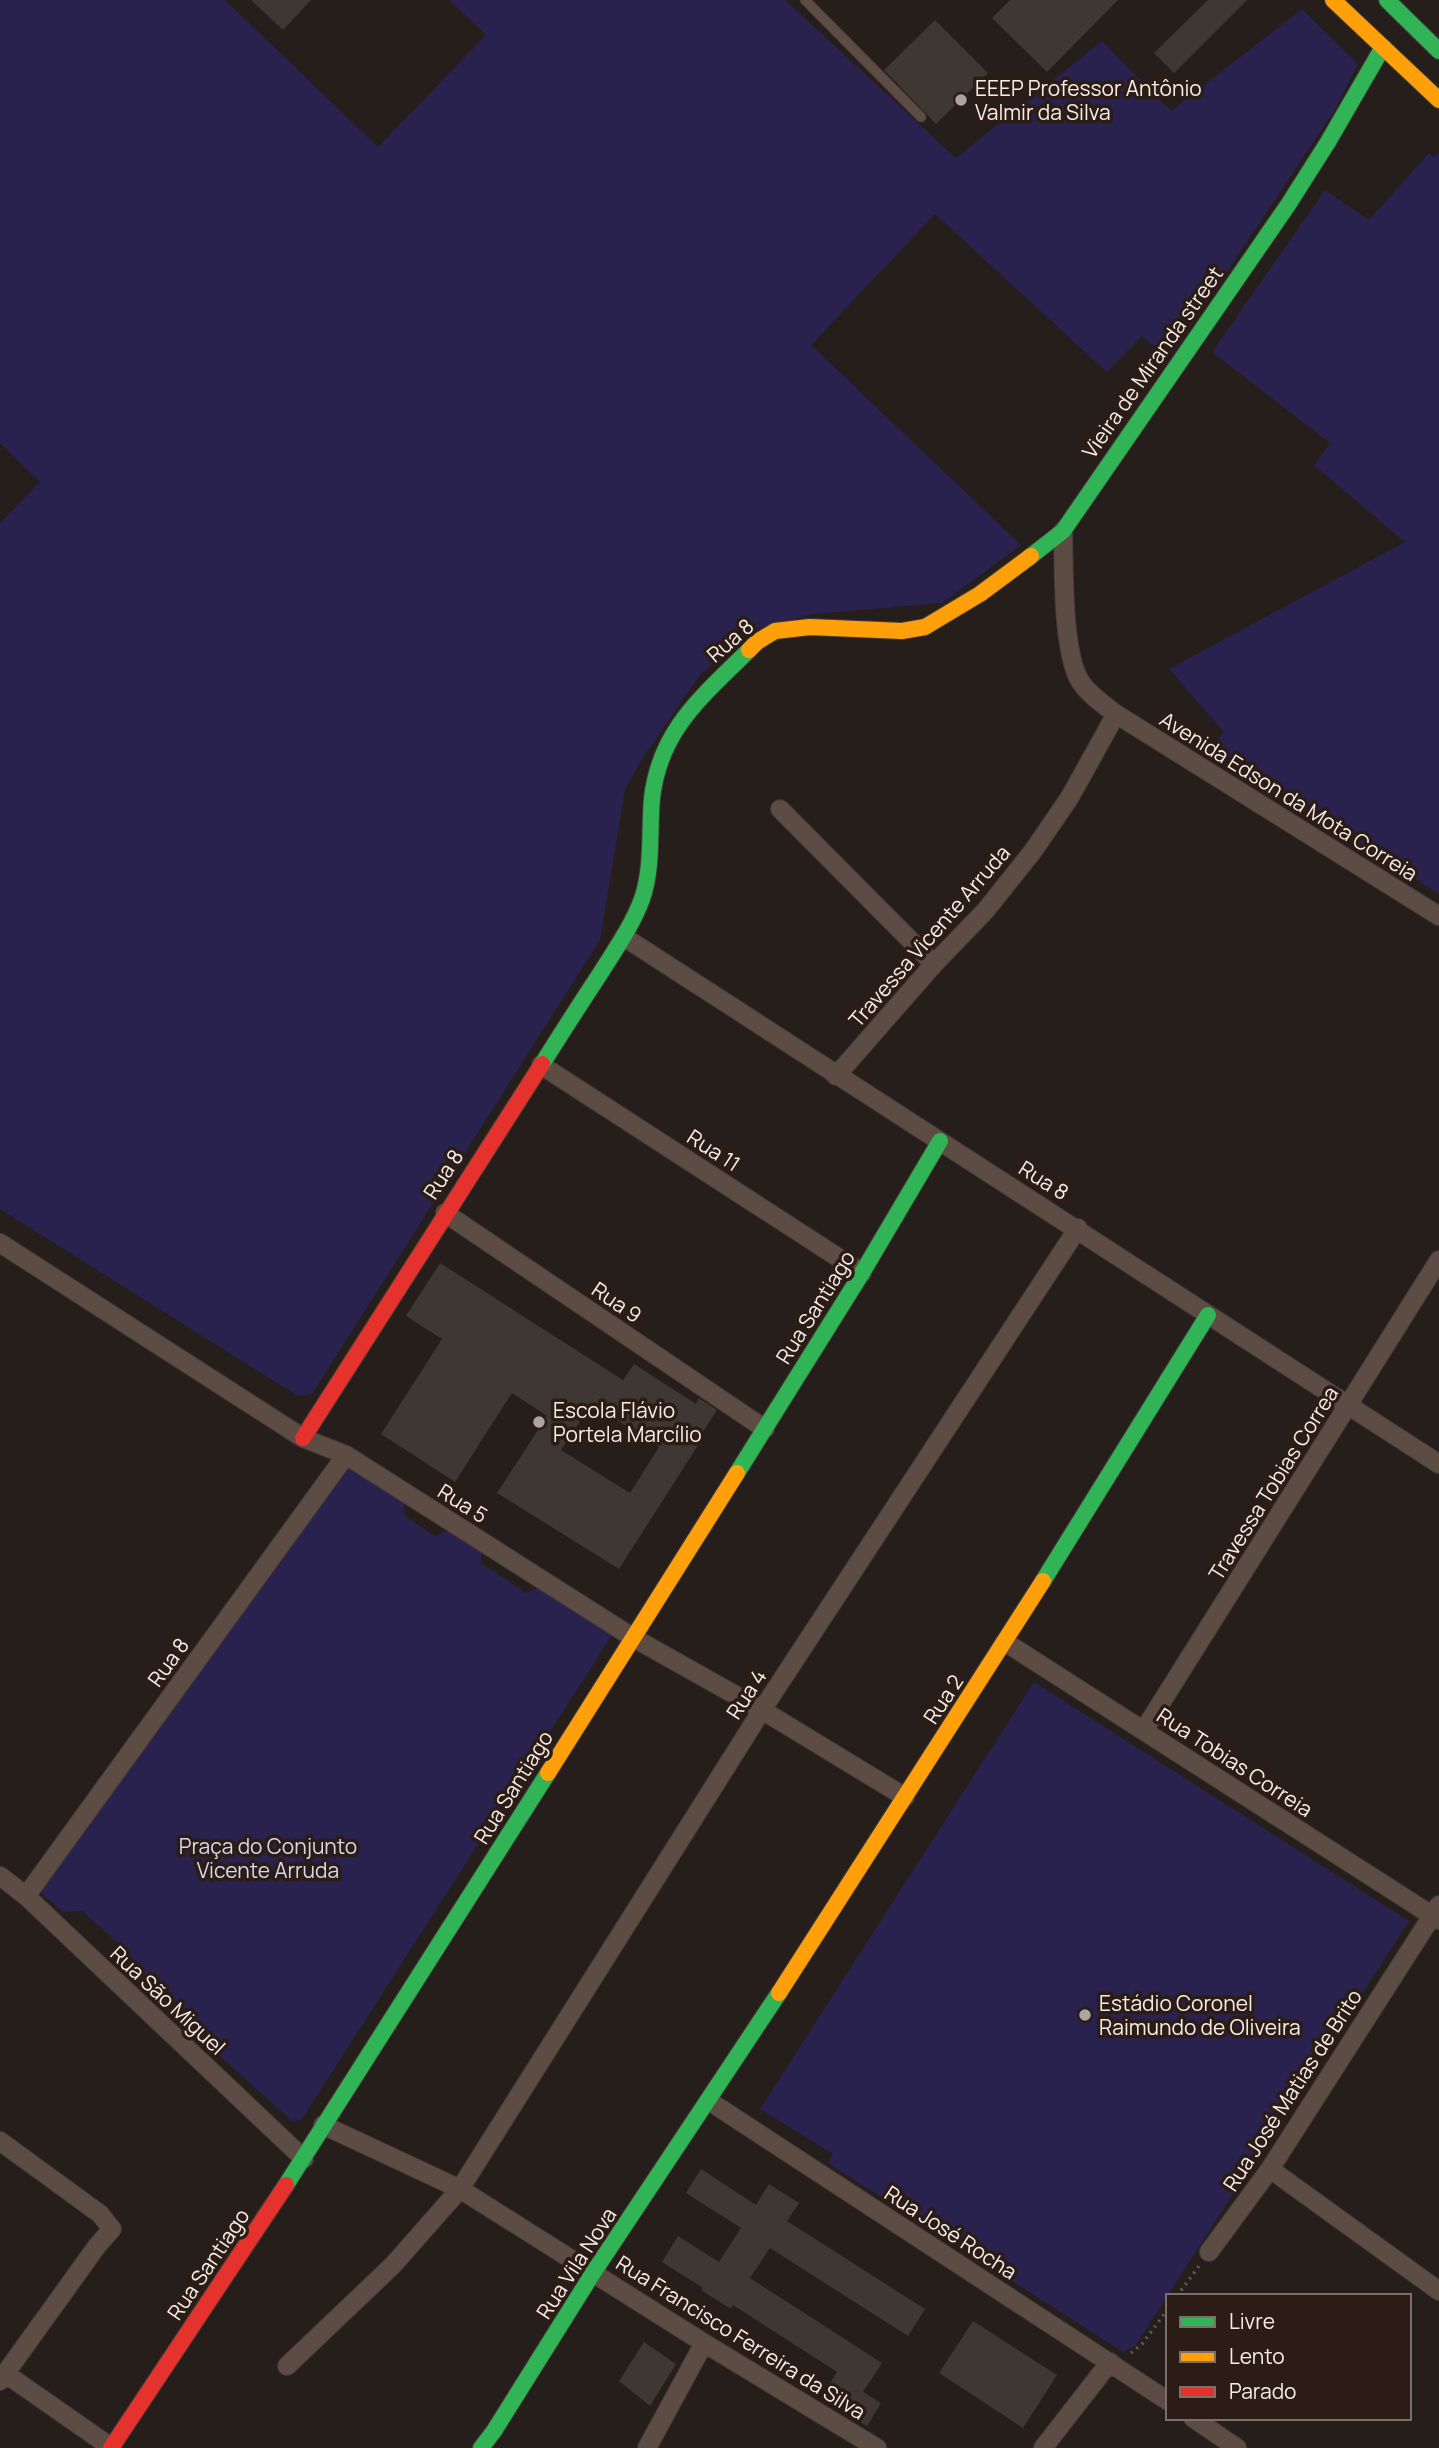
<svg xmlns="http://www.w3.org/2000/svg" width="1439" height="2448" viewBox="0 0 1439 2448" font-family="Manrope,sans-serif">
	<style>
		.green { fill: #29224e }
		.building { fill: #3f3734; fill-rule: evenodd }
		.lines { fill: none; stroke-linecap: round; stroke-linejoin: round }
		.lane-casing { stroke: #423c38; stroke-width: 11 }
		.street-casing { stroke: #423c38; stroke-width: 20 }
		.fast-casing { stroke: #423c38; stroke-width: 18 }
		.slow-casing { stroke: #423c38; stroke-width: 18 }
		.jam-casing { stroke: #423c38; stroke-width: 18 }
		.path { stroke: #665a53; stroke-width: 3.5; stroke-dasharray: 2 5; stroke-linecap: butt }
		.lane { stroke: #5d4c43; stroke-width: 9 }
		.street { stroke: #5d4c43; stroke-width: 18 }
		.fast { stroke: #30b455; stroke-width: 16 }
		.slow { stroke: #ff9f0a; stroke-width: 16 }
		.jam { stroke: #e5322d; stroke-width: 16 }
		.poi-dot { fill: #ada3a0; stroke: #2b1d16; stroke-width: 2.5 }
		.labels { text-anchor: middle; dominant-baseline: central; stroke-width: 7; stroke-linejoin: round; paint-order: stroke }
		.poi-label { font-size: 21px; fill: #f6ebe7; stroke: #2b1d16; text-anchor: start }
		.street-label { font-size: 21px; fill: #f6ebe7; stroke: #2b1d16 }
		.park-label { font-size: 21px; fill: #d6d6ed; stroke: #2b1d16 }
	</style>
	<rect width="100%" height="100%" fill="#261e1b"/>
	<path class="green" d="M0 0H225L378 147 486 35 449 0H785L956 158 1102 41 1171 111 1302 9 1358 64 1334 111 1173 353 1165 356 1142 336 1107 372 935 214 811 345 1021 545 942 603 812 614 751 630 700 675 640 762 625 790 600 940 312 1394 298 1396 0 1209V523L40 482 0 443Z
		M1429 153 1433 157 1439 153V894L1248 771 1207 752 1224 732 1169 669 1405 542 1314 465 1330 443 1212 352 1325 190 1369 220Z
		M355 1464 404 1497V1515L434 1536 453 1528 482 1547 481 1563 526 1593 544 1586 610 1629 612 1635 302 2119 293 2122 118 1964V1943L82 1911 63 1912 38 1890 347 1468Z
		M1034 1682 1409 1921 1135 2346 1123 2352 828 2163 833 2154 760 2109Z"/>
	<path class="building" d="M251 0H311L283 30Z
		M1010 0H1118L1047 72 992 18Z
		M1208 0H1247L1174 73 1154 53Z
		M935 20 988 73 936 124 884 70Z
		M440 1263 623 1380 634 1364 696 1404 699 1398 717 1410 698 1440 700 1442 619 1569 497 1493 547 1416 512 1393 455 1482 381 1434 442 1339 406 1316ZM591 1404 659 1447 630 1493 561 1450Z
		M701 2169 756 2205 769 2184 799 2203 787 2221 925 2309 908 2336 770 2248 750 2278 882 2363 863 2392 881 2403 867 2426 821 2397 837 2372 733 2305 731 2309 701 2290 703 2288 662 2262 678 2236 719 2262 741 2228 686 2193Z
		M973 2321 1057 2375 1023 2428 939 2373Z
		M644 2342 676 2364 650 2406 619 2381Z"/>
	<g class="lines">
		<g class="lane-casing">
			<path id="lane" d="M805 0 921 117"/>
		</g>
		<g class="street-casing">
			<path id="street" d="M1063 531C1064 568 1062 651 1080 681 1088 694 1104 705 1116 714L1439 916
				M780 809 934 964
				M624 937 1439 1464
				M541 1065 862 1273
				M836 1076 934 964 986 910 1033 851 1070 797 1116 714
				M445 1213 765 1429
				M0 1243 303 1438 346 1455 632 1637 762 1710 905 1797
				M1005 1642 1439 1920
				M1144 1730 1439 1260
				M0 1876 26 1896 304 2159
				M26 1896 346 1455
				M709 2101 1168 2401
				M323 2125 460 2189 704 2343 877 2448
				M0 2141 100 2214 112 2229 97 2246 0 2381
				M1270 2169 1439 2291
				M1209 2252 1270 2169 1439 1905
				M287 2366 393 2265 460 2189 762 1710 1078 1228
				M6 2374 112 2448
				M1193 2418 1237 2448
				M647 2448 704 2343
				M1043 2448 1110 2362"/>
		</g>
		<g class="fast-casing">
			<path id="fast" d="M1387 0 1439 51
				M1031 556 1063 531 1288 205 1328 142 1383 47
				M542 1064C561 1034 580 1004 600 974 615 950 632 926 642 899 653 867 649 832 652 798 660 729 703 696 749 650
				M737 1473 862 1273 940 1141
				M1043 1581 1208 1315
				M286 2185 548 1773
				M481 2448 494 2431 593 2273 779 1993"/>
		</g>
		<g class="slow-casing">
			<path id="slow" d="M1333 0 1439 100
				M749 650 757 642 775 631 810 627 902 631 925 627 980 594 1031 556
				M548 1773 737 1473
				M779 1993 1043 1581"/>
		</g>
		<g class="jam-casing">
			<path id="jam" d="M303 1438 542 1064
				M111 2448 286 2185"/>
		</g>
		<path class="path" d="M1177 2296 1199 2266
			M1131 2353 1142 2344 1168 2309"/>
		<use href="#lane" class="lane"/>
		<use href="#street" class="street"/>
		<use href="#fast" class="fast"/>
		<use href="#slow" class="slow"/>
		<use href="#jam" class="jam"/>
	</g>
	<g class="poi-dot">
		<circle cx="961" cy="100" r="7"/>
		<circle cx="539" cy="1422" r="7"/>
		<circle cx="1085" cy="2015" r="7"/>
	</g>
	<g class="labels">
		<g class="poi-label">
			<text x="975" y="88">EEEP Professor Antônio<tspan x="975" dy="24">Valmir da Silva</tspan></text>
			<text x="553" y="1410">Escola Flávio<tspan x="553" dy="24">Portela Marcílio</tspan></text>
			<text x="1099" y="2003">Estádio Coronel<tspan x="1099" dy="24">Raimundo de Oliveira</tspan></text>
		</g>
		<g class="street-label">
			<text transform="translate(1152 362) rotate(-55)">Vieira de Miranda street</text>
			<text transform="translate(730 640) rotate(-41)">Rua 8</text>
			<text transform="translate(1289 796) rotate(32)">Avenida Edson da Mota Correia</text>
			<text transform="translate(929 936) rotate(-49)">Travessa Vicente Arruda</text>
			<text transform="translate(714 1150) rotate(33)">Rua 11</text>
			<text transform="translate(443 1174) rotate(-57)">Rua 8</text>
			<text transform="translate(1044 1180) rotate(32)">Rua 8</text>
			<text transform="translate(617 1302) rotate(34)">Rua 9</text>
			<text transform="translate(815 1307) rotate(-58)">Rua Santiago</text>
			<text transform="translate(1273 1483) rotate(-58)">Travessa Tobias Correa</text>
			<text transform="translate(463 1503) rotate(32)">Rua 5</text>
			<text transform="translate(168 1662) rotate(-54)">Rua 8</text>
			<text transform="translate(746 1694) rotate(-57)">Rua 4</text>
			<text transform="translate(943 1699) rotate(-57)">Rua 2</text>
			<text transform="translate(1235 1762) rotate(33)">Rua Tobias Correia</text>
			<text transform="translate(513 1787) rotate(-58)">Rua Santiago</text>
			<text transform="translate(168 2000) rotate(43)">Rua São Miguel</text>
			<text transform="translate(1292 2090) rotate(-57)">Rua José Matias de Brito</text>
			<text transform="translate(951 2232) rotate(33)">Rua José Rocha</text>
			<text transform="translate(576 2263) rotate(-57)">Rua Vila Nova</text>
			<text transform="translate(208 2264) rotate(-56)">Rua Santiago</text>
			<text transform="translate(741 2337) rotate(32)">Rua Francisco Ferreira da Silva</text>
		</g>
		<g class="park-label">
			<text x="268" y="1846">Praça do Conjunto<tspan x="268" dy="24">Vicente Arruda</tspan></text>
		</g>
	</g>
	<rect x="1166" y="2294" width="245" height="126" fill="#2b1d16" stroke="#7c6f6a" stroke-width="2"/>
	<rect x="1180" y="2317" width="35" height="10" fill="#30b455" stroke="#7c6f6a" stroke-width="2"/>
	<text x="1229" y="2329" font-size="21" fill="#f6ebe7">Livre</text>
	<rect x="1180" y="2352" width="35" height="10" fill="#ff9f0a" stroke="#7c6f6a" stroke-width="2"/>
	<text x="1229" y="2364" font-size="21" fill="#f6ebe7">Lento</text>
	<rect x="1180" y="2387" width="35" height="10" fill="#e5322d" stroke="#7c6f6a" stroke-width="2"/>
	<text x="1229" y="2399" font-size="21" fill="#f6ebe7">Parado</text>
</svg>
